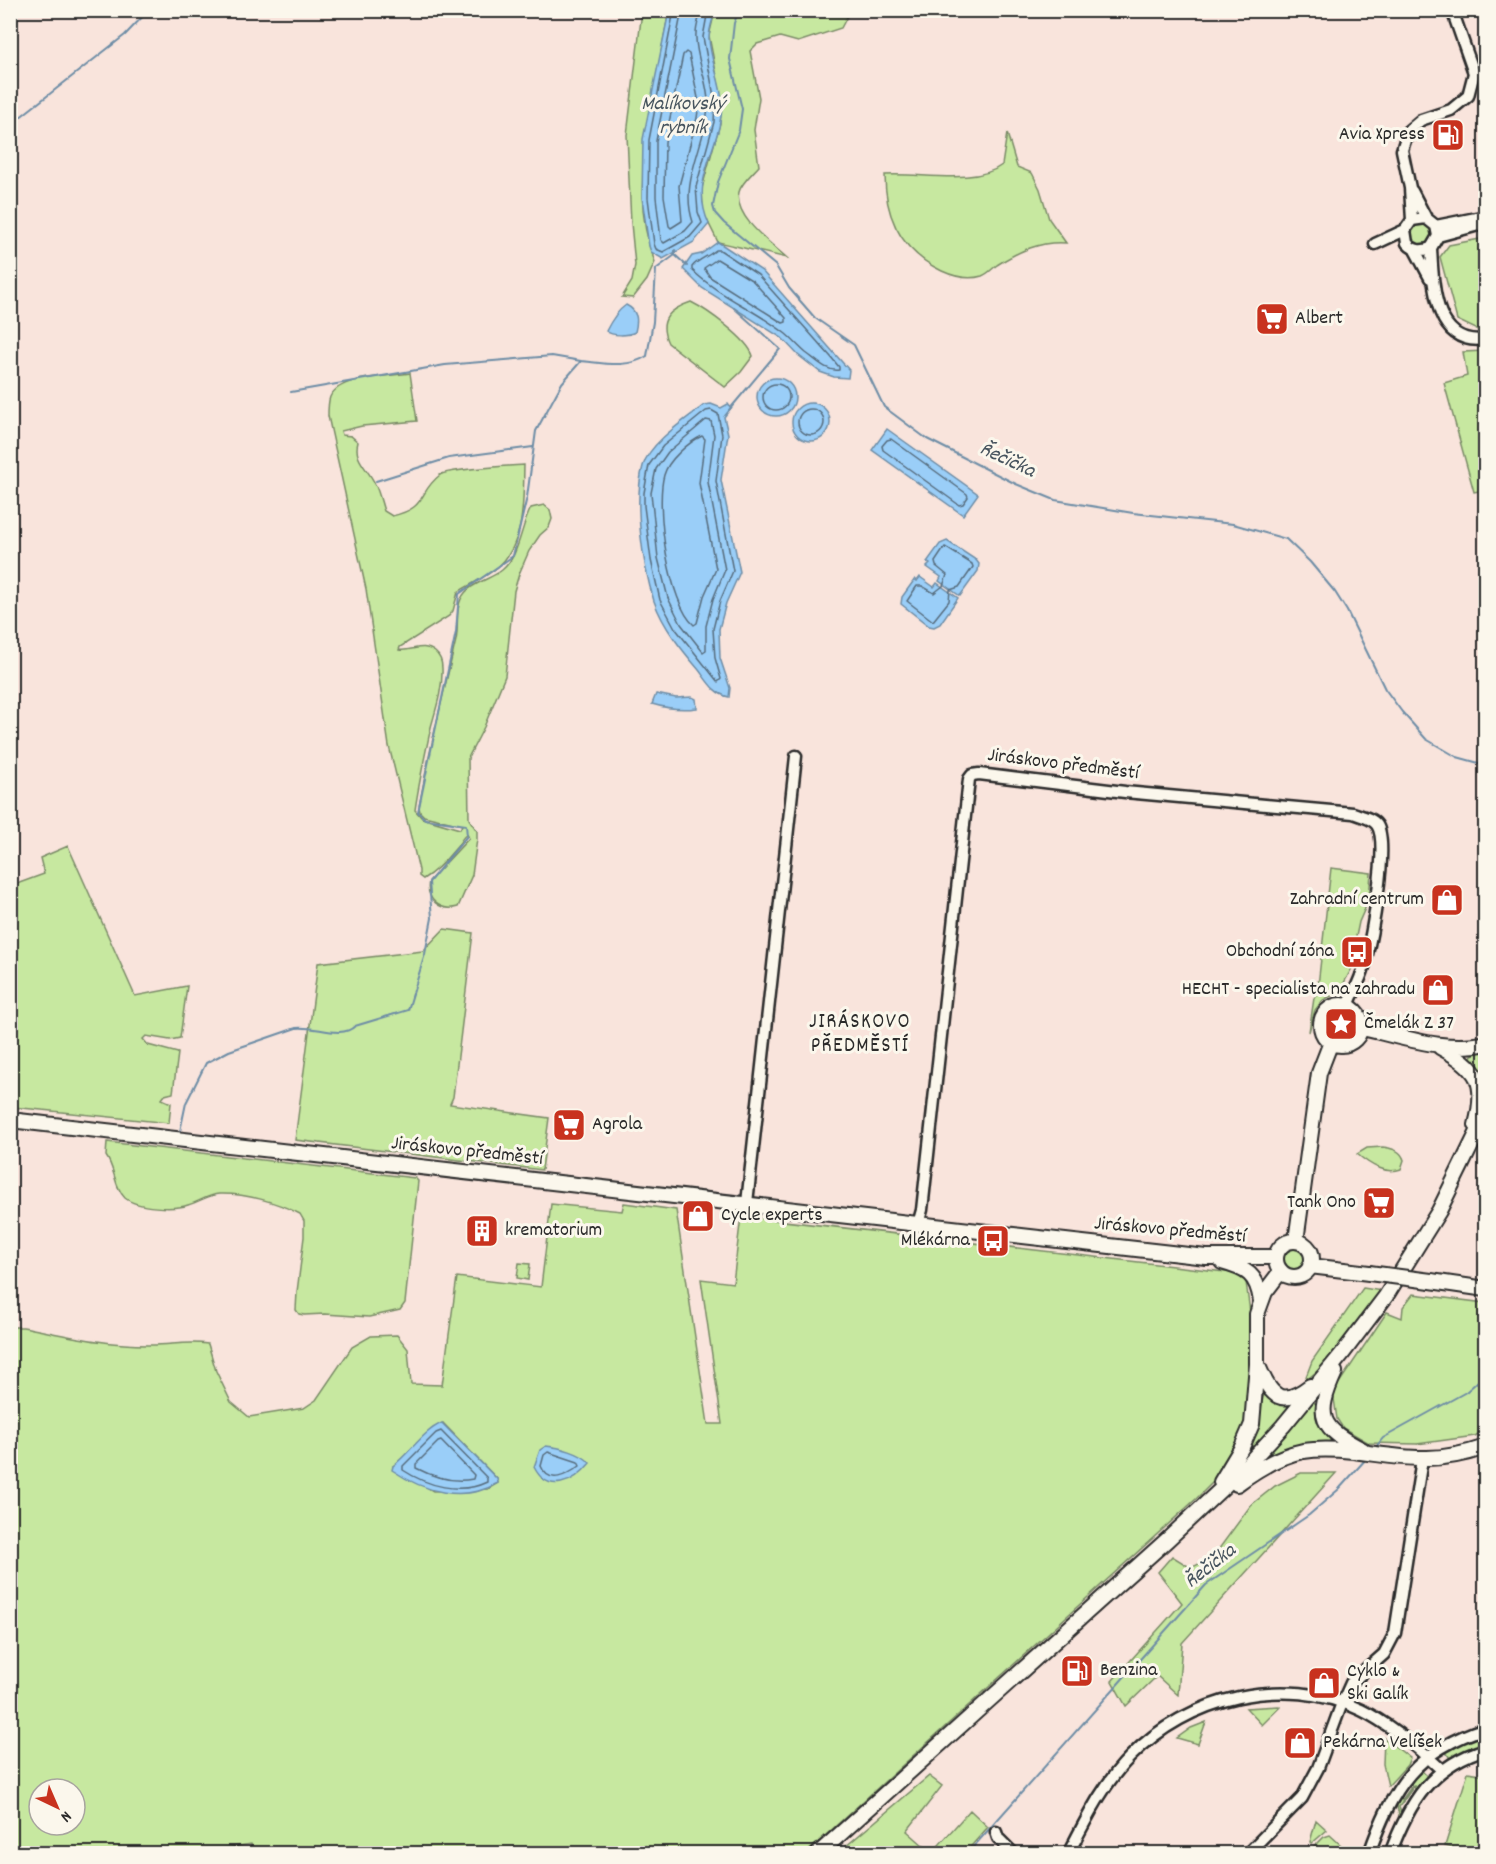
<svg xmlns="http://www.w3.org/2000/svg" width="1496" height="1864" viewBox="0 0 1496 1864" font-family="Dekko,sans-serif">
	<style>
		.green { fill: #c7e8a0; stroke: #798a66; stroke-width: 1.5; fill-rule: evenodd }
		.water { fill: #9acef8; stroke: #6e8da6; stroke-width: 1.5 }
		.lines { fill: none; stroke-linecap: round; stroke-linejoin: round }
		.shore { stroke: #576c7d; stroke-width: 1.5 }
		.stream { stroke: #6e8da6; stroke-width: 2 }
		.minor-casing { stroke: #2b2b2b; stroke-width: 15 }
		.major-casing { stroke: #2b2b2b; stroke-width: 18 }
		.minor { stroke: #fbf7ec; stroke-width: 10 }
		.major { stroke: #fbf7ec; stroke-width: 14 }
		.major-bridge-casing { stroke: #2b2b2b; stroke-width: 18; stroke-linecap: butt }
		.major-bridge { stroke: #fbf7ec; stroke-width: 14 }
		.labels { text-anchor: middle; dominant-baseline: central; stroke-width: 6; stroke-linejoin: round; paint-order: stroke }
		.poi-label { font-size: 20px; fill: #2b2b2b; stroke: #fbf7ec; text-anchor: start }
		.street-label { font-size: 20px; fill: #2b2b2b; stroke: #fbf7ec }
		.water-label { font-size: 21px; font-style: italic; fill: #47545e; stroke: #fbf7ec }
		.neighbourhood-label { font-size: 21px; letter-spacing: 1.5px; fill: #2b2b2b; stroke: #fbf7ec }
	</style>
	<rect width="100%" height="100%" fill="#f9e4dc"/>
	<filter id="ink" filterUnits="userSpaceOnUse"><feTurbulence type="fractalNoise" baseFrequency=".0167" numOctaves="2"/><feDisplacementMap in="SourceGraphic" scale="12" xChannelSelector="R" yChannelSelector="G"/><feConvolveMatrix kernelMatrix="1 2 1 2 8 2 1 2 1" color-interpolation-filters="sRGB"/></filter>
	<g filter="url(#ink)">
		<path class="green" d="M642 11H669C662 46 656 80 651 116 643 167 635 211 655 262L647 280 633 298 622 297 632 281 635 265 631 223 627 135Z
			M715 11H850L841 28 798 42 780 37 757 44 750 51 759 98 754 130 759 166C753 173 741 183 739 192 733 217 772 244 787 258L718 242 703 212 702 188 720 123 722 102 709 36Z
			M1007 133 1017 167 1032 173 1040 189 1049 219 1066 243C1040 241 1019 251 997 265 993 268 988 274 982 276 969 280 955 277 942 271 902 252 885 219 885 175 918 172 975 186 1002 165Z
			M1411 234a11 11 0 1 1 22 0a11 11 0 1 1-22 0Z
			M1485 238V330L1480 331 1457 320 1440 257 1449 245Z
			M691 302C707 310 748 339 753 356L741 372 725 387 668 343C657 320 670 309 691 302Z
			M1485 351V490L1474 492 1444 383 1467 376 1463 352Z
			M410 373 417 421 362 426 341 431 342 435 351 436 358 442C353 460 368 468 375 484 379 492 381 502 384 511L392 516C428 508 417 493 440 475 448 469 510 466 524 465 523 499 526 542 498 567 486 577 471 584 458 592L453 611 449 616 400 647 399 650C412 652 422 642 435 652 440 656 442 662 442 668 443 688 436 709 431 727 425 755 419 782 415 810L422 818 460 829 462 825 424 816 420 812 419 807C429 751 443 695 456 640 459 627 455 611 461 599 468 583 490 580 502 570 520 555 520 528 531 508L544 505 550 510 552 519 549 527 540 535 529 551 519 574 514 591 505 676 484 727 468 758 469 819 477 831V839L472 875 458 907C440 912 425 899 429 881L469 838 467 834C461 838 460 844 455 849 446 860 435 872 423 879L419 876V870L389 746 366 589 328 416C328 410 328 402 330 397 340 375 389 377 410 373Z
			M68 846 135 996 187 986 180 1038 170 1040 146 1036 143 1039 148 1045 178 1053 173 1093 165 1095 162 1099 171 1103 169 1123 22 1108 14 1107 11 1093 15 1092 14 1088H10V978L14 976C19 965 20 957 11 948V886L44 874 40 858Z
			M1331 868 1371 873 1369 899 1359 922 1352 956 1353 966 1339 992 1323 1000 1315 1010 1309 1032 1314 998 1317 995Z
			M444 929 473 933 453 1097 450 1104 549 1118 542 1170 295 1140 318 963 423 951Z
			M1485 1050V1075L1471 1057 1472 1055Z
			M107 1142 415 1178 418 1181 405 1303 400 1310 369 1317 325 1314 304 1315 299 1314 296 1310 297 1292 304 1237V1221L300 1214C277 1202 245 1193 219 1194 208 1195 199 1202 188 1205 174 1210 137 1208 125 1198 114 1187 115 1168 106 1156Z
			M1383 1147C1393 1149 1401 1150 1404 1160L1401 1169C1385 1175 1369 1164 1357 1154L1367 1148Z
			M624 1203 676 1210 708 1424H722L701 1279 733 1283 741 1216 1242 1274 1246 1282 1251 1320 1248 1417 1236 1448 1218 1477 1196 1499 806 1853 253 1854 251 1844 192 1854 11 1853 10 1327H23C65 1335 108 1346 152 1345 171 1345 188 1341 208 1344L216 1371 231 1402 249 1417 304 1408 316 1400 352 1347 371 1336 397 1335 408 1349 411 1384 442 1385 457 1277 541 1287 551 1204 622 1211ZM443 1423 497 1479 498 1483 488 1489 433 1491 393 1466C411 1453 423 1433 443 1423ZM39 1789H75V1825H39Z
			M1282 1259a12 12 0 1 1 24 0a12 12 0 1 1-24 0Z
			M519 1263 530 1264 528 1280 517 1278Z
			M1363 1288 1382 1291 1328 1362 1304 1382 1312 1361Z
			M1413 1294 1485 1303V1430L1475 1436 1417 1444 1369 1443 1343 1428 1337 1419 1333 1392 1387 1312 1402 1318 1403 1307Z
			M1265 1394 1279 1403 1290 1404 1292 1406 1250 1453 1246 1451 1259 1419 1263 1397Z
			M1313 1402 1318 1405 1324 1430 1331 1438 1329 1443H1313L1267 1458 1265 1455Z
			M1301 1473H1336L1182 1643 1178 1695 1157 1676 1126 1706 1112 1681 1182 1603 1158 1572 1172 1556 1191 1568 1213 1557 1251 1505 1275 1486Z
			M1279 1706 1280 1707 1262 1725 1246 1708Z
			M1206 1722 1198 1744 1177 1738 1191 1728Z
			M1485 1731V1744L1451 1760 1444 1749Z
			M1384 1738 1410 1758 1407 1765 1388 1786 1383 1764Z
			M1421 1770 1428 1777 1416 1792 1414 1786 1399 1807 1402 1816 1400 1818 1395 1800 1399 1794 1402 1800 1412 1786 1410 1780Z
			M1468 1772 1485 1775V1853H1472L1445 1846Z
			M929 1776 942 1786 907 1831 932 1853 970 1810 988 1827 965 1853H838Z
			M1316 1820 1327 1830 1311 1844 1310 1842Z
			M1330 1835 1343 1847 1341 1853H1335L1332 1850 1328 1853H1308L1324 1837Z"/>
		<path class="water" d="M669 11H715C713 19 709 29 709 38 710 60 721 81 722 102 723 146 688 178 709 224L694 242 663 259 651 252 649 246 642 198 643 139Z
			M718 242 762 271 849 370 848 378 834 377 820 372 798 355 782 338 702 288 683 269 692 256 701 254Z
			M626 305C638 311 638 320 635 332 628 336 612 336 606 331 611 321 617 311 626 305Z
			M757 397a19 19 0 1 1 38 0a19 19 0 1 1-38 0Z
			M792 422a19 19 0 1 1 38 0a19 19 0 1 1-38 0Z
			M711 404 721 408 728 404 731 408 724 417 728 434 721 480 740 572 726 603 719 629 720 658 730 688 729 697C714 694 708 682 699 670 682 650 663 627 654 601 643 566 633 502 643 466 649 443 686 419 704 405Z
			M887 429 978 494 963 515 872 450Z
			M947 541 976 560 979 564 978 571 960 596 939 581 941 577 927 567 930 564 927 562 940 544Z
			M920 577 934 587 937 583 958 598 940 624 934 627 929 626 901 604 902 597 915 579 917 581Z
			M656 694 676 698 692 697 696 699 697 708C681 710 668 709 652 704Z
			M442 1423 497 1479 498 1483C463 1503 424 1492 392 1470L393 1466C410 1453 423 1431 442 1423Z
			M546 1446C559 1447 582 1453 590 1463 574 1483 548 1495 534 1467L540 1450Z"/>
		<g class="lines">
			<path class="shore" d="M674 10 649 140 648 198 654 244 656 249 663 252 690 237 702 223 698 212 696 187 714 122 715 102 703 37 708 10
				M682 10 656 141V197L661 240 664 243 685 231 693 222C679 181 706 146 708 105 709 83 696 60 696 38 695 29 699 19 701 10
				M686 52 689 54 699 103 697 118 679 186 682 221 671 228 669 226 664 196 665 142 683 55Z
				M716 250H720L758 275 831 357 839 367V370C827 372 816 360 806 353 799 347 793 340 786 334 756 310 720 297 692 270V267C697 260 709 256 716 250Z
				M717 259 753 281 786 318V322L783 323 778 320 710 277 704 268Z
				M763 397a13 13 0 1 1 26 0a13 13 0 1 1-26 0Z
				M798 422a13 13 0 1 1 26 0a13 13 0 1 1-26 0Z
				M711 410 718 414 722 435 716 481 733 571 720 601 713 629 715 658 721 679 718 682 675 628 660 600 651 560 644 506V493L649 465 663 446 706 411Z
				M706 420 711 421 714 435 708 482 725 570 713 599 706 626V650L703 652 681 624 668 598 658 558 651 493 656 469 668 452Z
				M702 436 705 439 699 483 716 569 704 596 697 623 694 625C669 604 655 506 664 475 668 460 689 442 702 436Z
				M891 439 967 494 968 497 963 504 959 505 883 450 882 446 887 440Z
				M945 547 972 564 973 567 959 587 950 590 949 601 933 621 907 601 917 586H922L934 593 943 586 947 575 936 566 935 562Z
				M441 1431 487 1478V1482C460 1495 427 1486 403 1470V1466L436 1433Z
				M441 1441 474 1475 473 1479C453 1483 435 1478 416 1468V1464L438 1442Z
				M548 1452 578 1462 580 1466C567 1475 549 1486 541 1466L544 1455Z"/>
			<path class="stream" d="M739 10 734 23 730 59 742 109 739 130 718 182 713 206 715 213 724 223 776 266 789 288 815 318 854 345 884 407 927 439 1016 484 1055 500 1133 513 1233 524 1286 539 1310 562 1335 592 1347 611 1385 689 1402 712 1426 739 1457 757 1486 765
				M10 125 125 35 149 10
				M675 250V255L687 266
				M291 392 445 365 552 356 581 361
				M729 410 780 349 734 308
				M376 481 449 458 533 447
				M179 1136 186 1103 206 1063 229 1051 296 1028C315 1025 341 1040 355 1026L408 1010 425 954 432 918 429 882 467 836 466 825 425 819 418 812 456 632 459 594 513 556 527 497 536 431 562 383 581 361C603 363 627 369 647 356L653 322 656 269 675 255
				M1375 1448 1383 1438 1466 1392 1486 1374
				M967 1854 1206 1585 1309 1515 1339 1489 1366 1459"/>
			<g class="minor-casing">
				<path id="minor" d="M1412 191 1426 218
					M1412 220 1410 188 1402 150 1408 131 1421 120 1451 110 1468 96 1474 73 1452 10
					M1436 226 1486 216
					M1438 236 1436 226 1426 218 1412 220 1405 230 1407 243C1414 251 1421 252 1431 248L1438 236 1486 223
					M1375 244 1405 230
					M1431 248C1433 285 1434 347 1486 339
					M1415 250 1430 278
					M747 1203 796 756
					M918 1224 922 1210 969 779 972 775 979 774 1125 792 1353 813C1361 816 1372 818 1377 825 1390 844 1370 943 1364 967 1360 981 1353 993 1348 1006
					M996 1832 998 1838 1014 1854
					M1068 1854C1086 1820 1103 1784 1130 1757 1188 1697 1284 1673 1361 1710 1390 1724 1418 1748 1442 1770
					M1247 1854 1302 1798 1318 1768 1342 1703 1351 1683 1384 1654 1395 1633 1422 1459
					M1369 1854C1392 1787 1416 1750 1486 1728
					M1390 1854C1409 1803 1431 1765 1486 1749"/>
			</g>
			<g class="major-casing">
				<path id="major" d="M1321 1025a20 20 0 1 1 40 0a20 20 0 1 1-40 0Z
					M1361 1028C1401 1036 1445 1053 1486 1043
					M1440 1047C1479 1068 1487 1082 1476 1125
					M10 1120 1206 1257H1276
					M1296 1241 1319 1073 1331 1042
					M1276 1259a18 18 0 1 1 36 0a18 18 0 1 1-36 0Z
					M1222 1262C1247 1269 1257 1274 1261 1301
					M1310 1266 1369 1273
					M1431 1281 1486 1289
					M1259 1368C1271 1397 1282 1408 1310 1386
					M1335 1372C1314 1418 1321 1428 1363 1450
					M1221 1482 1242 1447 1252 1424 1257 1364V1314L1265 1292 1281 1271
					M1237 1484C1257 1469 1278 1456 1303 1451 1343 1445 1382 1458 1422 1458 1444 1459 1465 1454 1486 1447
					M818 1854 1167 1540 1248 1464 1283 1426 1342 1354 1386 1296 1439 1211 1486 1115"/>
			</g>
			<use href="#minor" class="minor"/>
			<use href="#major" class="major"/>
			<g class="major-bridge-casing">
				<path id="major-bridge" d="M1369 1273 1431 1281"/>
			</g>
			<use href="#major-bridge" class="major-bridge"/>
		</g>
	</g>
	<defs>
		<g id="fuel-square" transform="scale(1.725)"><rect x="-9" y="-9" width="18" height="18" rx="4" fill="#c8321e" stroke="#fbf7ec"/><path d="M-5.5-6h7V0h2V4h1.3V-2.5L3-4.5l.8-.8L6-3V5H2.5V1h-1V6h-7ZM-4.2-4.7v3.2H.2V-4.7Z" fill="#fff"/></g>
		<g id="supermarket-square" transform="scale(1.725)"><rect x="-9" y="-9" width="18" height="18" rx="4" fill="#c8321e" stroke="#fbf7ec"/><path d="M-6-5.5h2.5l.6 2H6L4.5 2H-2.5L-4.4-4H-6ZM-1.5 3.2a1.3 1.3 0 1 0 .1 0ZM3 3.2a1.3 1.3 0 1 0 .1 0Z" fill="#fff"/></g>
		<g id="shop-square" transform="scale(1.725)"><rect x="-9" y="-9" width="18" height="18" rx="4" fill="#c8321e" stroke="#fbf7ec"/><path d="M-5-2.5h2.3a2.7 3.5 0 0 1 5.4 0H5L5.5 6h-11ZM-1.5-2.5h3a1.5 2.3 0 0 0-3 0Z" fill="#fff"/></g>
		<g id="bus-square" transform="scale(1.725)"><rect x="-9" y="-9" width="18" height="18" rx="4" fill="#c8321e" stroke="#fbf7ec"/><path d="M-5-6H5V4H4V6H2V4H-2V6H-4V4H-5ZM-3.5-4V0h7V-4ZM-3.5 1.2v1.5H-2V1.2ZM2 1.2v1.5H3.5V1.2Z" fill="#fff"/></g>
		<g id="sight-square" transform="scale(1.725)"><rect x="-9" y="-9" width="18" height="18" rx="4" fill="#c8321e" stroke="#fbf7ec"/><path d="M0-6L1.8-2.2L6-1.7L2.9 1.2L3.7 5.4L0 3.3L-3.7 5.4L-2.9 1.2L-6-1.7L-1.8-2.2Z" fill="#fff"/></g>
		<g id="building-square" transform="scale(1.725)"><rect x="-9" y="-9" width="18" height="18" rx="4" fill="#c8321e" stroke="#fbf7ec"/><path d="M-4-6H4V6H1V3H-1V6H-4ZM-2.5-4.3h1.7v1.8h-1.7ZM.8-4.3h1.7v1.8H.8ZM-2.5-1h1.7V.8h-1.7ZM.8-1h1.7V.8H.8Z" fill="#fff"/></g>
	</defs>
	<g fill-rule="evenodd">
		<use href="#fuel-square" x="1448" y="135"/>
		<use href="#supermarket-square" x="1272" y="319"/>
		<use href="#shop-square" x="1447" y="900"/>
		<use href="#bus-square" x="1357" y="952"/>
		<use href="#shop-square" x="1438" y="990"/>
		<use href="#sight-square" x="1341" y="1024"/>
		<use href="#supermarket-square" x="569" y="1125"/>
		<use href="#supermarket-square" x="1379" y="1203"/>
		<use href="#shop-square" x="698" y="1216"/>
		<use href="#building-square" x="482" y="1231"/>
		<use href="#bus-square" x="993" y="1241"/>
		<use href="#fuel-square" x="1077" y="1671"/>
		<use href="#shop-square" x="1324" y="1683"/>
		<use href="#shop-square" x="1300" y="1743"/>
	</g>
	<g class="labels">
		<g class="poi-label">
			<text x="1425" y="135" text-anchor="end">Avia Xpress</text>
			<text x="1295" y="319">Albert</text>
			<text x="1424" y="900" text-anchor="end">Zahradní centrum</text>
			<text x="1334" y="952" text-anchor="end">Obchodní zóna</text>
			<text x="1415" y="990" text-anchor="end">HECHT - specialista na zahradu</text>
			<text x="1364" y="1024">Čmelák Z 37</text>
			<text x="592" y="1125">Agrola</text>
			<text x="1356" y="1203" text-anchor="end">Tank Ono</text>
			<text x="721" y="1216">Cycle experts</text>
			<text x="505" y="1231">krematorium</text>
			<text x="970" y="1241" text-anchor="end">Mlékárna</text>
			<text x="1100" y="1671">Benzina</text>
			<text x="1347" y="1672">Cyklo &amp;<tspan x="1347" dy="23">Ski Galík</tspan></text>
			<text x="1323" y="1743">Pekárna Velíšek</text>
		</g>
		<g class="street-label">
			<text transform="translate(1063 765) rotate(7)">Jiráskovo předměstí</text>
			<text transform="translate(467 1152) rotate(6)">Jiráskovo předměstí</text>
			<text transform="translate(1170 1231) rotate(5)">Jiráskovo předměstí</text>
		</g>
		<g class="water-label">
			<text x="683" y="105">Malíkovský<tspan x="683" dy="24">rybník</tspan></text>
			<text transform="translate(1007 461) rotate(25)">Řečička</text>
			<text transform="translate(1211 1567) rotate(-38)">Řečička</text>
		</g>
		<g class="neighbourhood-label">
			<text x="860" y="1023">JIRÁSKOVO<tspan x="860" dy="24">PŘEDMĚSTÍ</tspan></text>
		</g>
	</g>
	<rect width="1496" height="1864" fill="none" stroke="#fbf7ec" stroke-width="36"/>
	<rect x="18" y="18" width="1460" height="1828" fill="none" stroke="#2b2b2b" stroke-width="2" filter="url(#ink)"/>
	<g transform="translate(57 1807) rotate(136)"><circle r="28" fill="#fbf7ec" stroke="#a8a59f" stroke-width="1.5"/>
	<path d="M0-4.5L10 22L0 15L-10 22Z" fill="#c8321e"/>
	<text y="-9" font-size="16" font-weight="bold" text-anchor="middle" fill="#2b2b2b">N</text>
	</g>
</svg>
